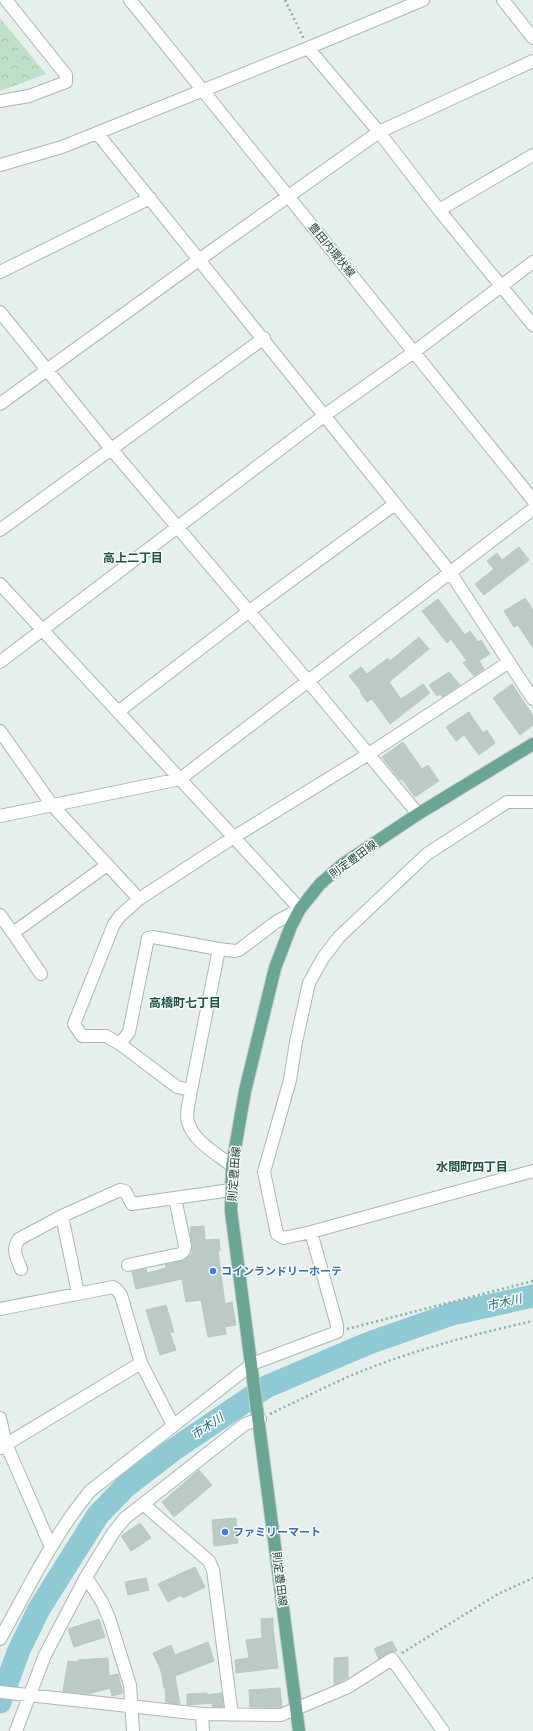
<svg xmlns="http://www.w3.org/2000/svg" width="533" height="1731" viewBox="0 0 533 1731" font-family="'PT Sans','Noto Sans JP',sans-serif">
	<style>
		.park { fill: url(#park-crowns) }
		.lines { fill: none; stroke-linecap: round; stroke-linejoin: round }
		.river { stroke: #8ec9d4; stroke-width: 23 }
		.building { fill: #bbcac4; stroke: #b8c9c2 }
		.minor-casing { stroke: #a8b8b2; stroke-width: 14 }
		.major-casing { stroke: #c2cac8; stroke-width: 14 }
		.path { stroke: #86b3a5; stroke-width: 2.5; stroke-dasharray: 2 3; stroke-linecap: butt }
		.minor { stroke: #fff; stroke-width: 12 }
		.major { stroke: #6aa596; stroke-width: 12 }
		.shop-dot { fill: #3f7fe0; stroke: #f7fbf9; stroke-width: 1.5 }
		.labels { text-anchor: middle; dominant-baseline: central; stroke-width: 3; stroke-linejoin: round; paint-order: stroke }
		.street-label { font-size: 11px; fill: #24423a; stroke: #f7fbf9 }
		.shop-label { font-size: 11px; font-weight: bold; fill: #366cbe; stroke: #f7fbf9; text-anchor: start }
		.neighbourhood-label { font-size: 12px; font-weight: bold; fill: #1f5548; stroke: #f7fbf9 }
		.water-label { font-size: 12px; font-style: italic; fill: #1c6f80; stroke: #f7fbf9 }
	</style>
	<defs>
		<pattern id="park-crowns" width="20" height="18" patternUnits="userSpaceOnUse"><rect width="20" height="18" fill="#bfe0c8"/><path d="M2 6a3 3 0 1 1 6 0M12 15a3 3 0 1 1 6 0" fill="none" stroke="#a4c1ad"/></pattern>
	</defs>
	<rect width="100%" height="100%" fill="#e6efeb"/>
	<path class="park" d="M0 18 46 74 0 91Z"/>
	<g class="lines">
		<path class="river" d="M0 1702 19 1650 39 1609 98 1515 126 1486 173 1450 266 1387 369 1343 452 1314 533 1296"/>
	</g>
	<path class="building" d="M519 547 529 560 484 595 475 584 494 569 487 561 497 553 502 560Z
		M525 598 533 610V648L518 625 514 627 504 611Z
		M438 599 465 635 470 631 478 642 481 640 490 654 479 661 484 669 474 676 463 663 467 661 451 639 447 643 422 611Z
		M419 637 429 649 389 682 401 699 423 684 430 693 390 724 372 699 367 702 360 692 361 691 349 676 361 667 367 674 388 658 390 661Z
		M449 672 460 685 442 697 440 694 437 696 429 685Z
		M512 684 533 716V725L520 735 493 698Z
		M469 712 483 733 487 730 495 743 479 755 464 735 456 741 446 727Z
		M403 742 422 769 428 765 439 781 415 797 402 779 400 780 382 757Z
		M204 1226 205 1240 219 1239 220 1251H218L225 1304 232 1302 236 1325 225 1327 226 1334 208 1337 201 1300 186 1302 182 1279 136 1289 132 1272 146 1269 147 1273 166 1268 165 1265 184 1260 192 1254 190 1227Z
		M166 1305 174 1332 170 1333 176 1350 160 1355 146 1310Z
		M199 1470 212 1485 174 1517 162 1502Z
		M236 1518 238 1543 214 1546 212 1520Z
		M140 1523 151 1538 131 1551 121 1536Z
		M195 1567 205 1587 183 1598 181 1595 168 1602 158 1584Z
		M146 1578 149 1590 128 1595 125 1582Z
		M273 1618V1628L278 1668 236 1673 235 1660 249 1658 246 1640 262 1638 261 1619Z
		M99 1619 105 1637 74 1647 68 1629Z
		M392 1641 397 1651 388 1653 379 1659 374 1649Z
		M208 1642 214 1661 175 1676 180 1704 166 1703 165 1687 164 1688 161 1671 153 1653 171 1645 175 1655Z
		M348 1657V1678L334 1685V1658Z
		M108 1658 109 1676 118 1674 123 1693 112 1696 110 1688 88 1694 63 1691 68 1661 79 1662 78 1660Z
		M280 1688 282 1707H250L249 1690Z
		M207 1693V1695L222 1693 223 1707H213L212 1703 187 1705V1694Z"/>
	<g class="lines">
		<g class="minor-casing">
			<path id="minor" d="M130 0 533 500
				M503 0 533 38
				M308 48 379 132 439 210 533 325
				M0 101 29 96 66 82V75L6 0
				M97 133 450 572 533 699
				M0 165 62 147 308 48 423 0
				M439 210 533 155
				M0 272 150 198
				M0 312 112 450 308 681 418 814
				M0 404 200 259 379 132 533 61
				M0 530 264 338
				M0 584 300 909 276 922 239 950 235 951 219 949
				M0 662 325 415 414 352 533 262
				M119 711 248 612 395 504
				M0 731 52 805 139 899 234 837 367 755 509 662
				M533 802H507L427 854 339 937 323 958 309 983 296 1042 290 1080 264 1172 277 1234 284 1238 311 1232 533 1171
				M0 816 180 779 533 509
				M139 899 120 916 114 924 74 1024 82 1036H106L120 1044 177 1087 191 1090C190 1100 185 1112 188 1122 193 1141 217 1154 232 1166
				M0 915 13 933 107 865
				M13 933 41 974
				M120 1044 129 1032 148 938 153 937 219 949 191 1090
				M62 1216 78 1293
				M128 1265 180 1254 184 1251 185 1246 175 1198
				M21 1269C17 1258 11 1250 19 1239L62 1216 120 1190 125 1191 132 1204 231 1190
				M0 1309 113 1287 116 1289 121 1295 141 1363 173 1425
				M0 1418 6 1444 51 1547
				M0 1448 141 1363
				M143 1504 209 1561 213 1570 232 1715
				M86 1577 102 1602 109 1618 130 1685 133 1731
				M0 1639C28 1589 53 1536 90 1491L252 1364 337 1332V1325L311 1232
				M0 1692 202 1714 281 1715 348 1687 392 1659 443 1731
				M202 1714 203 1731
				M16 1731 45 1655 86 1577 113 1533 125 1518 143 1504 245 1424 260 1419"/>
		</g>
		<g class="major-casing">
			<path id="major" d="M299 1731 231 1211 232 1166 245 1091 275 968 291 926 300 909 320 884 343 864 418 814 533 744"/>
		</g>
		<path class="path" d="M285 0 304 39
			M347 1329 533 1281
			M270 1414C297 1401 323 1388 350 1376 409 1351 471 1335 533 1321
			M402 1653 498 1594 533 1578"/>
		<use href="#minor" class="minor"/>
		<use href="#major" class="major"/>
	</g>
	<g class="shop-dot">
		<circle cx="213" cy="1271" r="4"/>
		<circle cx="225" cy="1532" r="4"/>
	</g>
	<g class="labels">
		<g class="street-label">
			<text transform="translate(332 250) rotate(51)">豊田内環状線</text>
			<text transform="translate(353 859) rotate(-36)">則定豊田線</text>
			<text transform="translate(234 1174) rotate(-86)">則定豊田線</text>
			<text transform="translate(280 1579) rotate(83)">則定豊田線</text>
		</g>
		<g class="shop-label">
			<text x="221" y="1271">コインランドリーホーテ</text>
			<text x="233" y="1532">ファミリーマート</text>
		</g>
		<g class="neighbourhood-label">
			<text x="133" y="557">高上二丁目</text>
			<text x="185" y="1002">高橋町七丁目</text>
			<text x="472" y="1166">水間町四丁目</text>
		</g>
		<g class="water-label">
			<text transform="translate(504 1302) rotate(-13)">市木川</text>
			<text transform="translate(207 1426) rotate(-34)">市木川</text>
		</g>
	</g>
</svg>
